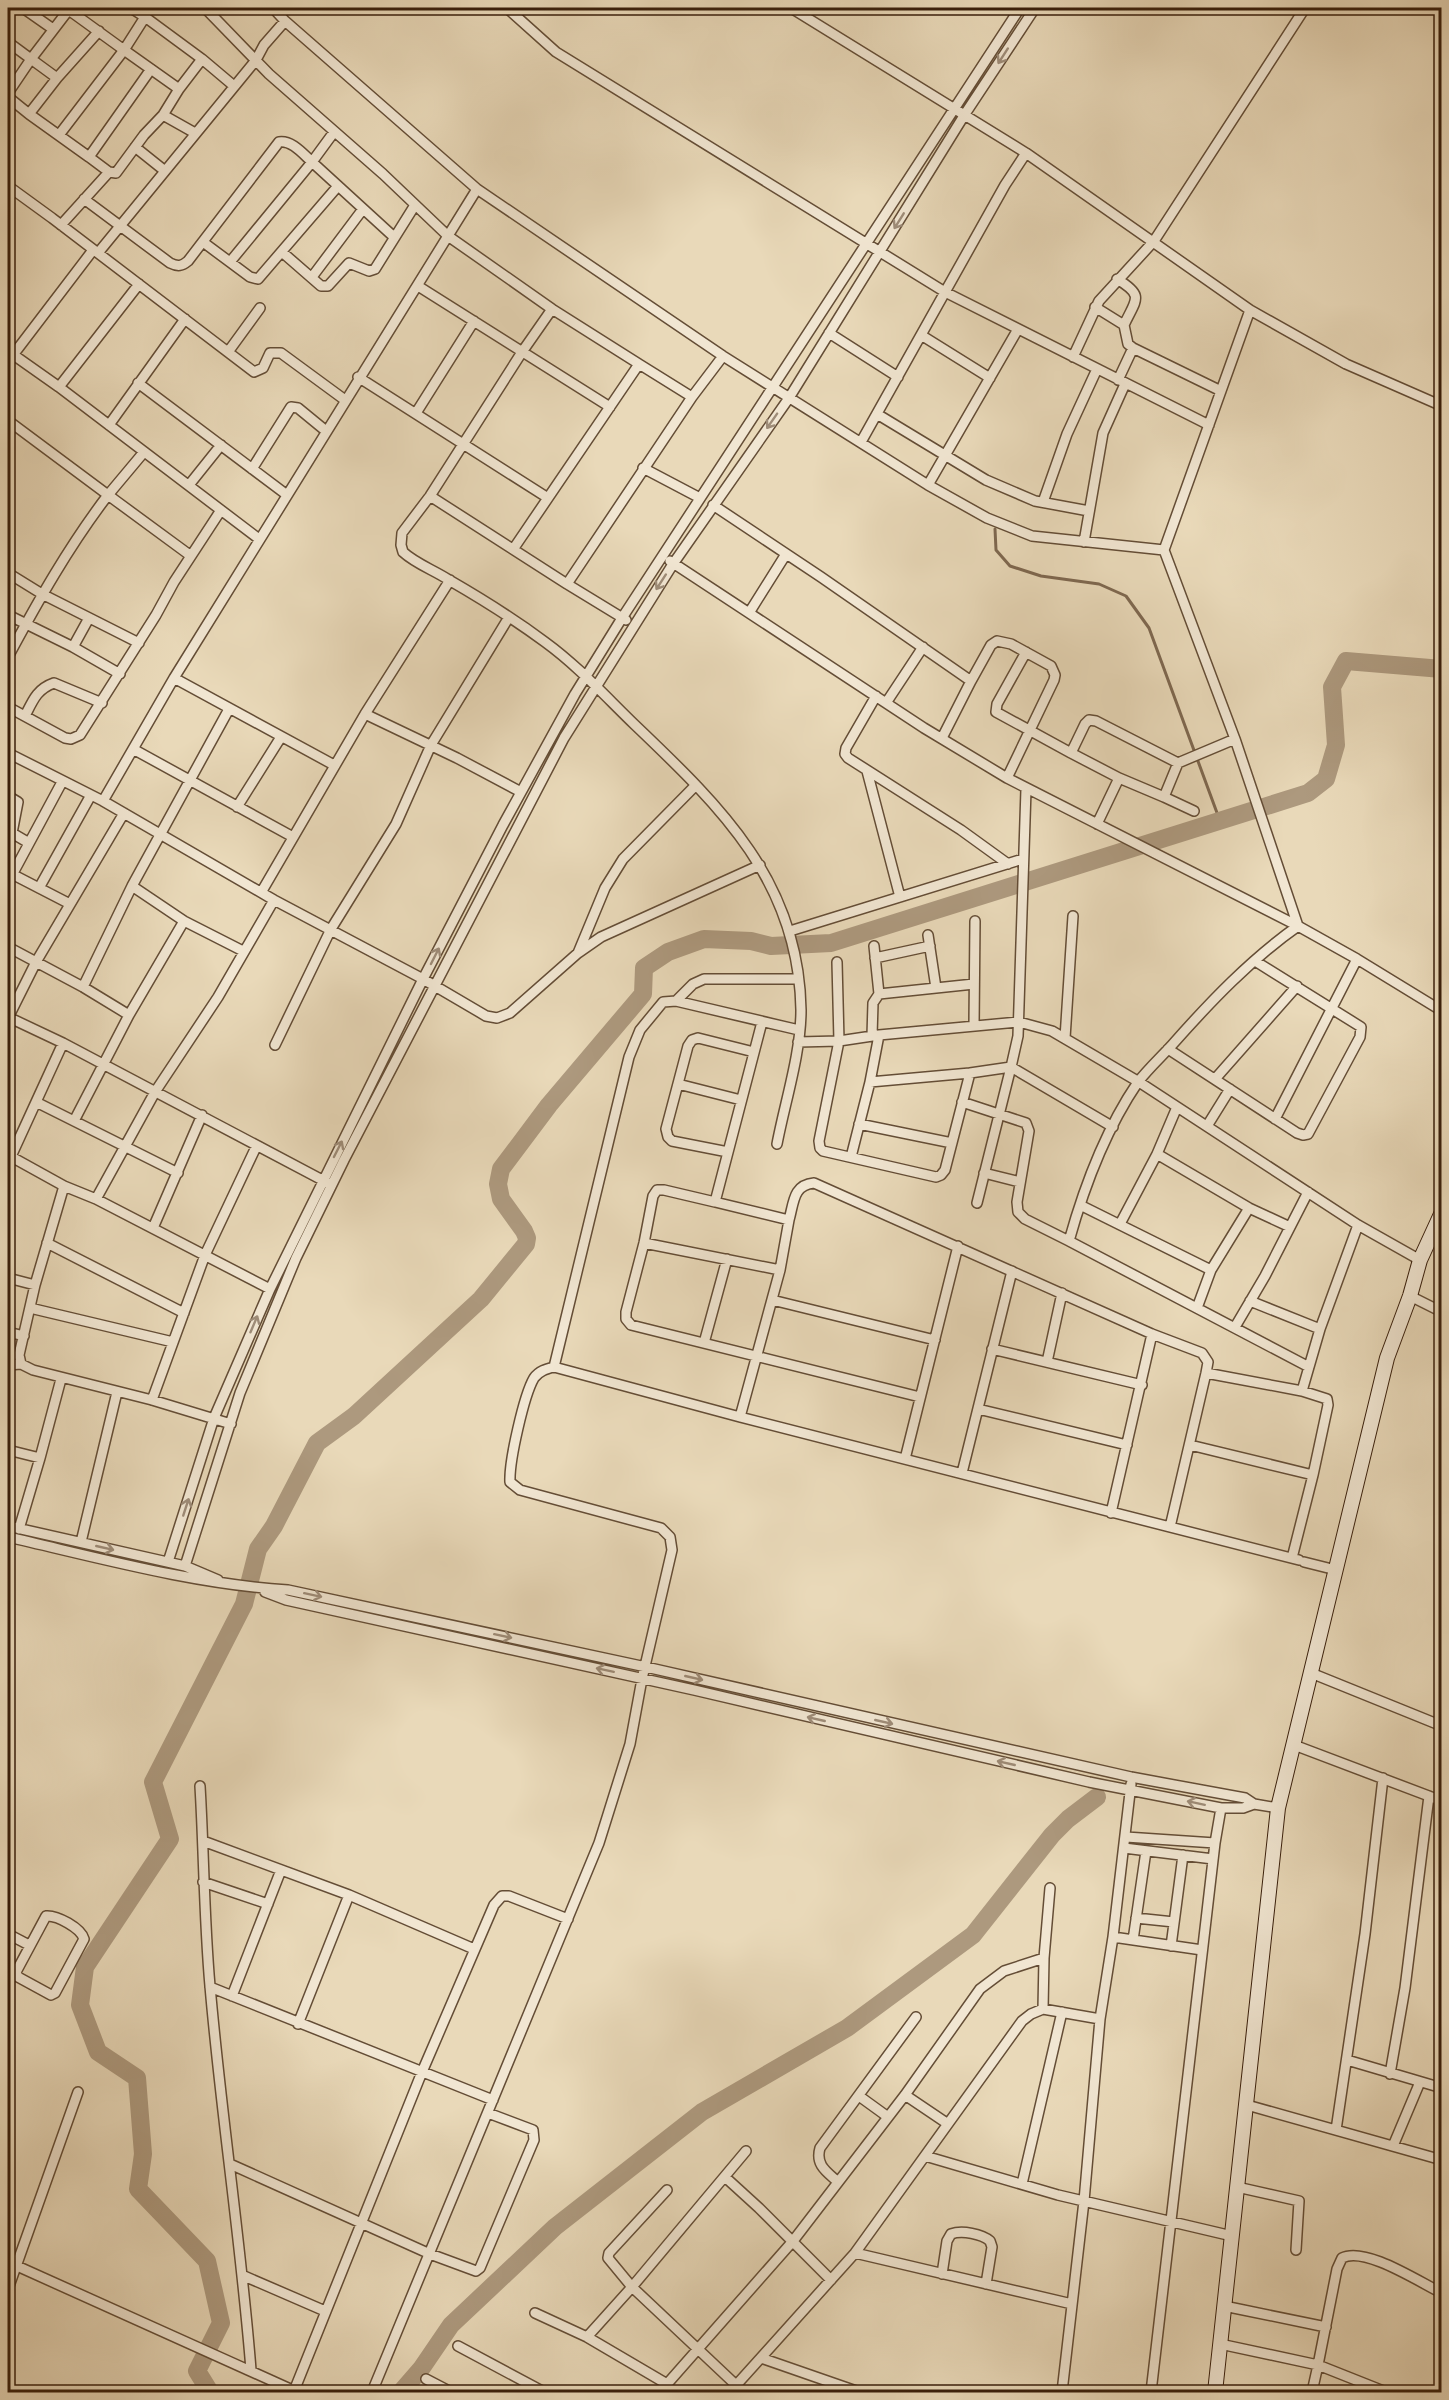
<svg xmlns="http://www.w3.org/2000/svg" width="1449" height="2400" viewBox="0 0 1449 2400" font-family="Vollkorn,serif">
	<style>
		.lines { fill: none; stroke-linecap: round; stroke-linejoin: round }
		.stream { stroke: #7e6850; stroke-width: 3 }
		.river { stroke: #ad997e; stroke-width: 18 }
		.street-casing { stroke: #644d36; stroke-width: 12 }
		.secondary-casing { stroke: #381e0b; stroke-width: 16 }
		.street { stroke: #f1e6d2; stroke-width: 9 }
		.secondary { stroke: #f1e6d2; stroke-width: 14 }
		.oneway { stroke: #9e8c78 }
	</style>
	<rect width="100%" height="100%" fill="#e9d9b9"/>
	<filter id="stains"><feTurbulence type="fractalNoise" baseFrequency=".00333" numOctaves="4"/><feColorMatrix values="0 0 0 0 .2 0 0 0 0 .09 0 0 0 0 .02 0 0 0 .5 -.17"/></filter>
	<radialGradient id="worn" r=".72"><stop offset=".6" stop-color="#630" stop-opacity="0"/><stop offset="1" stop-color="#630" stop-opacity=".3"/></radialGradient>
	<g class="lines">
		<path class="stream" d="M995 529 996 550 1010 566 1041 576 1099 584 1126 596 1149 628 1220 821"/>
		<path class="river" d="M210 2392 197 2371 221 2323 207 2261 138 2189 143 2154 137 2078 98 2052 80 2005 85 1967 170 1839 153 1782 244 1604 258 1549 274 1526 317 1443 354 1416 481 1299 526 1244 527 1238 524 1231 501 1199 498 1184 501 1169 549 1105 643 994 644 968 668 952 704 939 751 941 771 946 831 943 1308 793 1326 779 1336 745 1332 687 1346 661 1442 669
			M401 2392 421 2369 451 2325 555 2227 702 2112 847 2028 973 1935 1052 1835 1068 1819 1097 1797"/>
		<g class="street-casing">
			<path id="street" d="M23 8 53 29
				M131 8 145 17 124 50 179 89 163 115 195 133
				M205 8 269 74 383 174 448 236 552 309 522 352 430 496 402 533 401 545 403 552C416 564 434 570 449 580 482 599 514 619 545 642 578 666 605 696 635 725 721 807 799 882 801 1010 801 1053 785 1102 777 1144
				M273 8 285 21 477 189 723 356 928 485 987 518 1032 536 1164 550
				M507 8 556 52 945 292 1209 425
				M791 8 1026 153 1250 310 1346 364 1442 406
				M145 17 202 59 179 89
				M8 42 31 59 8 93
				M202 59 234 86
				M151 69 89 157 109 172 116 173 144 135 163 115
				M57 78 99 31
				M8 97 29 114 57 78 31 59 70 8
				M29 114 89 157
				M59 135 124 50 66 8
				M135 147 165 171
				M8 186 52 218 254 372 263 368 270 353H281L345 400
				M84 199 170 263C178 267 182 266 188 261L279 142C292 140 303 154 312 162L334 132
				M61 225 109 172
				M203 242 250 277 258 279 338 186
				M282 252 321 286H328L349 263 369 271 375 269 415 205
				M98 253 256 60 264 45 285 21
				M230 262 312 162 394 237
				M312 277 363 209
				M1117 279C1145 296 1136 299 1124 325
				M418 286 610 407
				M1095 307 1124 325 1128 344 1133 348 1221 391
				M552 309 639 364
				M829 333 898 377
				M921 335 990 378
				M8 351 59 387 259 539
				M228 352 260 308
				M13 355 93 250
				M1073 357 1099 301 1154 241 1305 8
				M358 377 548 498
				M1118 380 1133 348
				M138 383 287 495
				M59 387 139 284
				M416 413 474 321
				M877 414 986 480 1035 501 1089 511
				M8 425 10 422 108 495C69 546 38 601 8 657
				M109 425 185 319
				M861 442 1005 185 1026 153
				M144 452 108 495 191 556
				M643 468 700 498
				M252 469 291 407 298 408 326 431
				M189 485 221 445
				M928 485 1018 329
				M430 496 567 584 692 397
				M1043 502 1067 434 1097 369
				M713 505 821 577 971 681 942 738
				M1084 542 1103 433 1125 384
				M514 548 639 364 692 397 723 356
				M670 561 924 728 1007 778 1298 926 1357 959 1442 1011
				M8 573 42 594 139 643
				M567 584 626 620
				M749 613 786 554
				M8 615 73 647 120 674
				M73 647 89 618
				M1026 652 997 704 996 712 1071 753
				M174 678 334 765
				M971 681 991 645 997 641 1011 644 1051 666 1055 675 1054 680 1007 778
				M876 696 846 748 845 754 848 758 961 830 1008 864
				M886 703 923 647
				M8 707 65 738 71 739 80 735 156 615 174 582 221 510
				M365 714 457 758 521 792
				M25 716C33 700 37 689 54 683L102 703
				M133 749 293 837
				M8 753 103 801 274 900 423 979 486 1016 497 1018 510 1013 578 953 601 937 760 865
				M1178 763 1235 739
				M867 771 900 897
				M8 796 18 802 12 833 29 843
				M1164 797 1194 811
				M103 801 174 678 477 189
				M237 807 281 737
				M1097 824 1119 778 1071 753 1085 724 1089 720 1096 721 1178 763 1164 797 1119 778
				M8 872 70 904
				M12 875 62 782
				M132 886 184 921 243 951
				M39 888 91 795
				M262 891 365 714 450 580
				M790 931 1023 859
				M928 935 936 988
				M874 946 879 994
				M8 947 83 987 129 1015
				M578 953 605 888 623 859 696 785
				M875 958 930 946
				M837 962 839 1041 819 1141 820 1148 823 1151 936 1177 941 1175 945 1170 970 1073 1011 1067 1018 1036 1026 789
				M83 987 132 886 229 709
				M676 1001 693 984 704 979H798
				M8 1017 63 1043 328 1183
				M8 1018 36 962 124 813
				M762 1022 715 1202 789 1220C794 1202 793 1185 814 1183L1152 1334 1202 1353 1208 1362 1206 1373 1170 1527
				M974 1026 975 921
				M799 1030 676 1001 663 1002 640 1030 629 1057 554 1367 740 1417 1299 1560
				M879 1035 870 1082 970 1073
				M872 1036 873 1003 879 994 974 984
				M1065 1038 1073 916
				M798 1042 839 1041 879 1035 1019 1022 1052 1031 1139 1082 1358 1225 1420 1260
				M275 1045 331 929 396 824 431 745 509 617
				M1168 1049 1297 1133 1303 1135 1308 1134 1360 1037 1361 1027 1255 961
				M1215 1079 1297 986
				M678 1084 741 1100
				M36 1102 178 1173
				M962 1102 1026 1123 1029 1131 1017 1202 1018 1212 1025 1219 1069 1241C1084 1187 1106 1129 1138 1082 1148 1069 1161 1057 1172 1045 1210 1002 1251 959 1298 926L1235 739 1164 550 1250 310
				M1275 1119 1357 959
				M74 1121 129 1015 184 921
				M859 1124 952 1143
				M1207 1126 1230 1089
				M728 1152 672 1141 668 1137 666 1129 688 1046 692 1040 698 1038 754 1052
				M1157 1154 1177 1107
				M8 1155 64 1186
				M851 1157 870 1082
				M8 1163 63 1043
				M984 1173 1020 1182
				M96 1199 270 1289
				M715 1202 664 1190H657L653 1196 644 1243 626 1312V1319L631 1325 920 1397
				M977 1203 1011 1067 1113 1127
				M1080 1205 1211 1270
				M1120 1224 1157 1154 1249 1208 1290 1227
				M153 1228 202 1115
				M1069 1241 1309 1367
				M47 1243 184 1313
				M644 1243 780 1270
				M8 1278 35 1285
				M1410 1296 1442 1312
				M772 1300 935 1340
				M1250 1301 1320 1329
				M30 1308 173 1342
				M1197 1308 1211 1270 1249 1208
				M1235 1327 1265 1276 1308 1192
				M8 1332 24 1336
				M704 1343 727 1259
				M992 1349 1142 1385
				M1047 1362 1062 1293
				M8 1365 21 1364
				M1302 1391 1320 1329 1358 1225
				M152 1400 205 1255 256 1147
				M978 1409 1127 1445
				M740 1417 780 1270 789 1220
				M231 1424 152 1400 33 1370 21 1364 19 1355 35 1285 64 1186 96 1199 155 1092 218 997 274 900
				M1190 1445 1313 1475 1328 1405 1327 1399 1302 1391 1206 1373
				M8 1450 40 1458 61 1379
				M905 1459 958 1246
				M962 1473 1012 1271
				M1111 1513 1152 1334
				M8 1526 185 1566 218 1580
				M19 1529 40 1458
				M8 1537C100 1558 193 1584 288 1590L646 1667 1131 1777 1245 1798 1254 1804 1278 1808
				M81 1542 117 1392
				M1292 1558 1313 1475
				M168 1562 214 1418 270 1289 423 979 503 825 575 694 622 618 1020 8
				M1304 1562 1336 1570
				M185 1566 240 1393 296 1258 344 1160 564 738 673 564 789 398 965 114 1035 8
				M265 1592 286 1600 694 1690 1089 1782 1221 1808H1243L1254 1804
				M1311 1673 1442 1726
				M1294 1745 1442 1801
				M200 1786C204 1853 204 1919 210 1986 221 2114 241 2242 251 2370
				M1126 1837 1215 1843
				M203 1841 349 1895 474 1949
				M1124 1848 1213 1859
				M203 1882 268 1904
				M46 1916C57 1915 81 1928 84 1939L55 1993 51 1995 18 1977 16 1972Z
				M1136 1918 1174 1922
				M8 1934 29 1945
				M1113 1937 1202 1950
				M1133 1940 1146 1851
				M1171 1946 1183 1855
				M210 1987 493 2100
				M232 1996 281 1870
				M1043 2009 1044 1958 1050 1888
				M298 2024 349 1895
				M1347 2060 1442 2088
				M1390 2074 1405 1988 1429 1796
				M905 2095 948 2124
				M859 2096 888 2117
				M1247 2105 1442 2160
				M1336 2130 1365 1934 1383 1778
				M1393 2146 1420 2082
				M925 2156 1058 2195 1232 2236
				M230 2164 430 2254 476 2271 480 2268 534 2140 533 2130 488 2113
				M725 2177 759 2208 831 2280
				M838 2182C827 2172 815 2165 820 2148L916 2017
				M1022 2184 1062 2012
				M1237 2187 1299 2201 1296 2250
				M667 2190 609 2253 608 2258 632 2287 736 2385
				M855 2253 1072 2304
				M17 2266 297 2392
				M942 2274 947 2241 951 2234C962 2230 982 2234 990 2241L992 2247 986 2284
				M244 2276 325 2311
				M8 2289 78 2092
				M1224 2306 1326 2327
				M535 2313 587 2337 667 2384
				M587 2337 632 2287 746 2151
				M1220 2344 1318 2365 1312 2392
				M458 2346 544 2392
				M761 2358 859 2392
				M426 2379 451 2392
				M294 2391 422 2072 494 1905 502 1896H509L568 1919
				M372 2392 599 1843 630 1744 642 1679 672 1550 670 1537 661 1528 520 1490 510 1482C509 1461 524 1395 534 1378 539 1371 546 1369 554 1367
				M660 2392 793 2241 905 2095 980 1989 1004 1971 1044 1958
				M730 2392 855 2253 1022 2021 1031 2014 1043 2009 1100 2019
				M1062 2392 1084 2201 1100 2019 1113 1937 1131 1784
				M1151 2392 1215 1843 1221 1808
				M1386 2392 1318 2365 1337 2269 1342 2258C1365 2246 1419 2282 1442 2293"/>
		</g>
		<g class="secondary-casing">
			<path id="secondary" d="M1215 2392 1278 1808 1387 1358 1410 1296 1420 1260 1442 1212"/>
		</g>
		<use href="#street" class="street"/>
		<use href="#secondary" class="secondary"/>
	</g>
	<defs><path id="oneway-shaft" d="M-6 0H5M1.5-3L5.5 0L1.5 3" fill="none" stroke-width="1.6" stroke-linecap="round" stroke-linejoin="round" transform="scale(1.5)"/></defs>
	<g class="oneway">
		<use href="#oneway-shaft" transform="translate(1003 56) rotate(123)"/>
		<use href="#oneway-shaft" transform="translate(899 221) rotate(122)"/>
		<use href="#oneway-shaft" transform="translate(772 421) rotate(125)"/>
		<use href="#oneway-shaft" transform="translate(661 582) rotate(123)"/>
		<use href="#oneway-shaft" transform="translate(435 956) rotate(-63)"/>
		<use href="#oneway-shaft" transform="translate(338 1149) rotate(-63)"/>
		<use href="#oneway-shaft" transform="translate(254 1324) rotate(-67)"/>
		<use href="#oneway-shaft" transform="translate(186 1507) rotate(-72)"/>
		<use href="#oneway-shaft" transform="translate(105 1548) rotate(13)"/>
		<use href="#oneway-shaft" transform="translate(313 1595) rotate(12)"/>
		<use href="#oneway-shaft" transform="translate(503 1636) rotate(12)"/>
		<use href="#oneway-shaft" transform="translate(605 1670) rotate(-168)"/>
		<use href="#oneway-shaft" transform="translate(694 1678) rotate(13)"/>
		<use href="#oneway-shaft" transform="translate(816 1719) rotate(-167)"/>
		<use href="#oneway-shaft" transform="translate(884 1722) rotate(13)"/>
		<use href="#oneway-shaft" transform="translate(1006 1763) rotate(-167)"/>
		<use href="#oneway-shaft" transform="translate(1196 1803) rotate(-168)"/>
	</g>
	<rect width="1449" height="2400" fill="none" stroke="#e9d9b9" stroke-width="30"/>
	<rect x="9" y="9" width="1431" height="2382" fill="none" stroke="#381e0b" stroke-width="3"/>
	<rect x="15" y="15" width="1419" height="2370" fill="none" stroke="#381e0b" stroke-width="1.5"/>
	<rect width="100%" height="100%" filter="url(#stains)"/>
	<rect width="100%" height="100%" fill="url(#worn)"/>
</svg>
